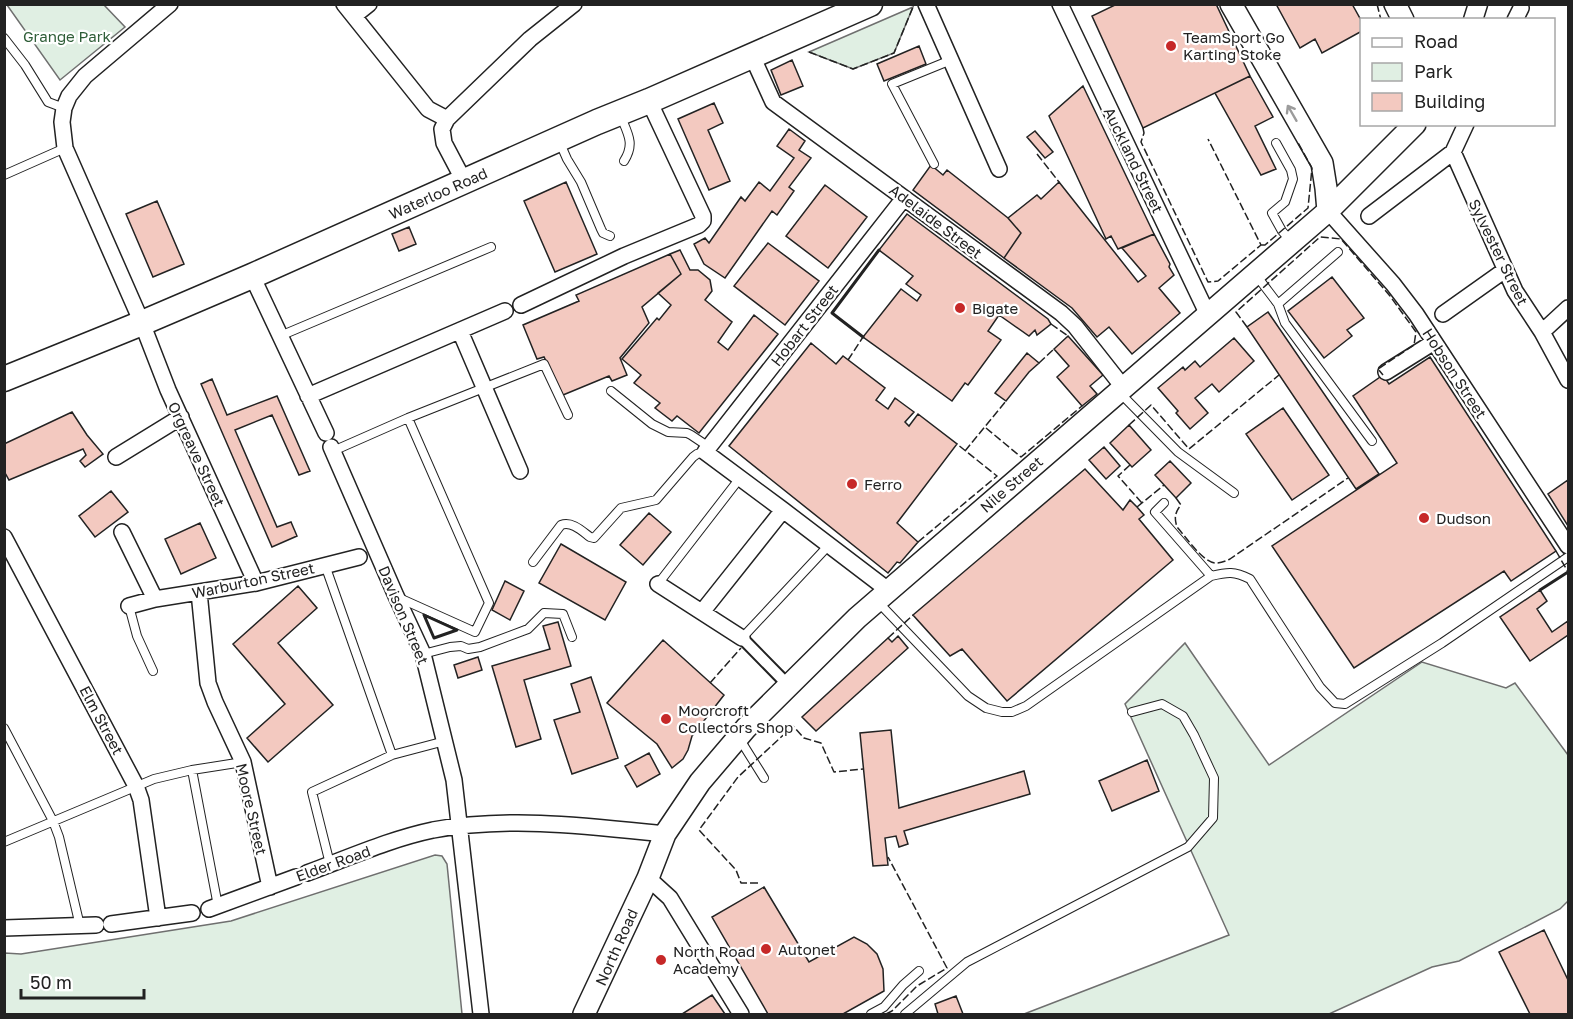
<svg xmlns="http://www.w3.org/2000/svg" width="1573" height="1019" viewBox="0 0 1573 1019" font-family="'Golos Text',sans-serif">
	<style>
		.green { fill: #e0efe3; stroke: #6f6f6f; stroke-width: 1.5 }
		.building { fill: #f3c9c0; stroke: #222; stroke-width: 1.5 }
		.lines { fill: none; stroke-linecap: round; stroke-linejoin: round }
		.service-casing { stroke: #222; stroke-width: 10 }
		.pedestrian-casing { stroke: #222; stroke-width: 14 }
		.minor-casing { stroke: #222; stroke-width: 18 }
		.tertiary-casing { stroke: #222; stroke-width: 21 }
		.secondary-casing { stroke: #222; stroke-width: 24 }
		.primary-casing { stroke: #222; stroke-width: 27 }
		.service { stroke: #fff; stroke-width: 8 }
		.pedestrian { stroke: #fff; stroke-width: 10 }
		.minor { stroke: #fff; stroke-width: 15 }
		.tertiary { stroke: #fff; stroke-width: 18 }
		.secondary { stroke: #fff; stroke-width: 21 }
		.primary { stroke: #fff; stroke-width: 24 }
		.fence { stroke: #222; stroke-width: 1.5; stroke-dasharray: 8 3; stroke-linecap: butt }
		.wall { stroke: #222; stroke-width: 3 }
		.oneway { stroke: #9c9c9c }
		.poi-dot { fill: #c62828; stroke: #fff; stroke-width: 2 }
		.labels { text-anchor: middle; dominant-baseline: central; stroke-width: 4.5; stroke-linejoin: round; paint-order: stroke }
		.park-label { font-size: 15px; fill: #2f5e38; stroke: #fff }
		.poi-label { font-size: 15px; fill: #222; stroke: #fff; text-anchor: start }
		.street-label { font-size: 15px; fill: #222; stroke: #fff }
	</style>
	<rect width="100%" height="100%" fill="#fff"/>
	<path class="green" d="M7 5H104L125 27 60 80Z
		M913 7 894 53 853 69 809 52Z
		M1185 643 1269 765 1422 662 1506 688 1515 683 1568 755V901L1560 909 1459 961 1432 967 1329 1014H1024L1229 935 1125 704Z
		M435 855 442 856 447 864 462 1014H5V953L21 954 231 921Z"/>
	<path class="building" d="M1117 4H1216L1250 76 1143 128 1092 16Z
		M1276 4H1352L1362 22V31L1322 53 1315 39 1300 48Z
		M919 46 926 64 884 81 877 64Z
		M792 60 803 86 781 95 771 70Z
		M1250 76 1273 117 1255 126 1276 169 1261 175 1215 93Z
		M1083 86 1154 234 1118 249 1111 236 1106 239 1049 116Z
		M714 103 723 123 708 130 730 181 709 190 678 119Z
		M789 129 805 141 799 150 811 158 789 187 794 191 777 215 772 211 725 278 704 264 694 244 705 238 709 243 741 197 745 201 759 182 770 191 794 158 777 146Z
		M1035 131 1053 152 1045 158 1027 137Z
		M931 165 943 175 947 170 1008 218 1021 233 1004 258 913 190Z
		M566 182 597 254 555 272 524 201Z
		M1059 182 1138 282 1146 276 1122 248 1154 234 1170 264 1169 267 1174 275 1159 288 1180 313 1132 354 1109 327 1097 337 1072 308 1004 258 1021 233 1008 218 1037 195 1041 199Z
		M825 185 867 217 828 268 786 236Z
		M157 201 184 264 153 277 126 214Z
		M907 214 1048 319 1051 324 1037 335 1035 330 1029 336 999 315 988 331 1001 340 968 385 965 383 952 401 863 337 901 289 917 301 921 295 906 284 913 276 879 250Z
		M409 227 416 244 399 251 392 234Z
		M768 243 819 281 785 325 734 286Z
		M680 250 690 270H698L710 280 712 291 705 300 732 322 718 342 728 350 754 315 778 334 699 433 677 416 672 421 655 408 660 403 634 383 641 375 622 359 657 318 659 320 671 305 658 293 681 274 670 254Z
		M670 254 681 274 642 307 649 323 620 358 627 375 612 381 609 376 563 395 544 357 537 359 523 325 579 301 576 295Z
		M1332 277 1364 318 1347 330 1352 336 1324 358 1288 311Z
		M1268 312 1379 474 1356 489 1247 327Z
		M1068 336 1103 375 1090 386 1097 394 1082 406 1057 377 1069 366 1054 349Z
		M1234 338 1254 361 1219 392 1212 384 1195 398 1208 413 1190 429 1176 413 1178 411 1158 388 1183 367 1185 370 1195 361 1200 367Z
		M811 343 836 364 843 356 885 388 876 400 888 409 895 398 914 412 905 422 909 426 918 414 957 444 897 523 918 542 900 563 897 562 888 573 729 446Z
		M1027 353 1039 363 1029 372 1006 401 995 393Z
		M1430 357 1556 551 1511 581 1504 571 1354 668 1272 546 1397 463 1353 396 1383 375 1389 384Z
		M212 379 227 415 277 396 310 471 299 475 272 415 235 430 277 527 291 522 297 536 272 547 201 384Z
		M1283 408 1329 475 1292 500 1246 434Z
		M72 412 87 435 103 454 85 467 80 461 86 455 83 449 9 480 4 471V444Z
		M1129 425 1151 450 1132 467 1110 443Z
		M1104 447 1120 466 1106 479 1089 460Z
		M1170 461 1191 483 1176 498 1155 475Z
		M1085 469 1123 510 1130 500 1137 507 1144 515 1139 519 1173 560 1007 701 962 649 950 656 913 615Z
		M1568 480V526L1548 494Z
		M111 491 128 512 95 537 79 516Z
		M649 513 671 532 643 565 620 545Z
		M200 523 216 558 181 574 165 539Z
		M561 544 626 582 605 620 539 583Z
		M505 581 524 591 510 620 492 610Z
		M298 586 317 608 278 643 333 705 268 762 247 738 285 704 233 644Z
		M1540 590 1547 601 1537 609 1552 632 1568 621V635L1530 661 1500 617Z
		M558 622 571 666 524 680 541 739 516 747 492 666 550 649 543 626Z
		M898 636 908 648 816 731 802 717 888 638 892 642Z
		M663 640 724 695 692 736 688 750 683 759 672 768 657 744 607 703Z
		M478 657 482 670 458 678 454 665Z
		M591 677 618 758 572 774 554 720 580 712 571 684Z
		M891 730 899 808 1024 771 1030 794 904 831 908 844 899 847 896 836 885 838 888 865 873 866 860 733Z
		M649 753 660 774 637 787 625 766Z
		M1147 760 1159 791 1112 811 1099 781Z
		M764 887 809 962 854 937 867 944 877 954 883 969 884 991 843 1014H768L712 917Z
		M1544 930 1568 980V1014H1530L1499 952Z
		M712 995 725 1014H682Z
		M956 996 963 1014H938L935 1004Z"/>
	<g class="lines">
		<g class="service-casing">
			<path id="service" d="M4 38 25 65 48 102 64 108
				M621 117C628 134 635 144 624 161
				M560 143 567 159 581 182 601 229 603 233 610 236
				M1276 143 1291 170 1293 179 1285 202 1272 213 1282 231 1291 241
				M934 164 892 84 951 60
				M4 175 65 148
				M1256 275 1278 304 1285 323 1372 441
				M1278 304 1338 252
				M280 336 491 247
				M611 391 652 424 668 432 687 433 691 435 709 447
				M1120 393 1178 452 1234 493
				M333 451 408 418 544 364 568 415
				M533 562 561 525C572 521 582 531 590 537L594 538 621 508 656 500 693 457 697 454 705 452
				M325 565 392 755
				M1211 576C1228 572 1234 571 1250 579L1320 687 1335 703 1345 704 1442 643 1568 557
				M658 584 740 478
				M397 597 475 632 489 603 408 418
				M878 602 968 696 986 708 1002 712H1012L1026 706 1211 576 1155 512 1164 503
				M129 606 137 636 153 671
				M742 638 829 545
				M423 654 450 647 461 646 468 649 480 647 528 629 544 613 563 614 572 637
				M4 728 53 821 59 837 80 926
				M739 738 764 778
				M192 770 218 906
				M4 842 154 779 192 770 243 762
				M330 864 312 792 392 755 445 741
				M871 1014 884 1007 903 985 919 971
				M905 1014 967 962 1188 847 1213 818 1214 778 1194 735 1183 716 1162 704 1132 712"/>
		</g>
		<g class="pedestrian-casing">
			<path id="pedestrian" d="M742 638 788 685"/>
		</g>
		<g class="minor-casing">
			<path id="minor" d="M170 4 85 76 69 96 64 108 62 122 65 148 142 323 168 390 256 583
				M344 4 428 109 447 119
				M926 4 999 169
				M1060 4 1208 315
				M354 16 369 4
				M1515 20 1521 8
				M752 56 773 102 1061 313 1075 326 1123 387
				M1453 152 1515 291 1542 332 1568 380
				M464 181 444 143 442 129 447 119 530 39 574 4
				M1328 211 1393 284 1416 314 1568 546
				M1369 216 1453 152 1466 124
				M252 276 326 433
				M521 305 624 256 699 225 703 221V216L649 101
				M1443 314 1505 270
				M460 331 520 471
				M1542 332 1568 308
				M1386 372 1434 342
				M308 396 505 311
				M331 447 396 596 423 654 454 780 481 1014
				M116 457 181 417
				M122 532 155 599
				M4 537 136 786 141 800 158 918
				M658 584 742 638
				M888 590 783 510 705 452 904 198
				M199 592 208 683 215 702 243 762 270 887
				M129 606 155 599 256 583 359 557
				M702 612 783 510
				M307 873C348 858 390 839 433 830 510 816 588 826 665 834
				M648 878 670 898 741 1014
				M209 909 296 877
				M111 924 192 913
				M4 928 96 925"/>
		</g>
		<g class="tertiary-casing">
			<path id="tertiary" d="M1473 20 1478 4"/>
		</g>
		<g class="secondary-casing">
			<path id="secondary" d="M1231 4 1322 163 1326 188 1328 211
				M1395 4 1403 20
				M584 1014 648 878 665 834 700 782 746 728 857 618 1328 211 1415 124"/>
		</g>
		<g class="primary-casing">
			<path id="primary" d="M4 379 142 323 252 276 597 122 649 101 870 4"/>
		</g>
		<use href="#service" class="service"/>
		<use href="#pedestrian" class="pedestrian"/>
		<use href="#minor" class="minor"/>
		<use href="#tertiary" class="tertiary"/>
		<use href="#secondary" class="secondary"/>
		<use href="#primary" class="primary"/>
		<path class="fence" d="M1377 4 1381 20
			M809 52 853 69 894 53 913 7
			M1143 128 1144 133 1141 142 1208 282 1218 281 1261 245 1208 139
			M1037 154 1059 182
			M1261 245H1265L1308 208 1312 168 1297 141
			M1051 324 1068 336
			M1247 327 1236 312 1320 237 1341 239 1390 296 1416 332 1414 345 1378 369 1383 375
			M848 360 863 337
			M1039 363 1054 349
			M1129 425 1151 405 1189 449 1279 375
			M986 428 1021 457 1082 406
			M965 451 1006 401
			M1130 465 1118 476 1142 503
			M1176 498 1181 505C1175 512 1174 518 1177 527 1186 537 1203 563 1216 563 1221 563 1226 561 1230 559L1348 478
			M1137 507 1164 485
			M918 542 997 476 957 444
			M1556 551 1568 572
			M888 638 913 615
			M710 683 741 648
			M758 883H741L736 870 699 830 738 777 793 726 804 738 821 743 834 772 863 769
			M886 1014 892 1011 917 986 947 968 888 857"/>
		<path class="wall" d="M863 337 832 313 879 250
			M1540 590 1568 572V573
			M424 615 457 630 434 638Z"/>
	</g>
	<defs><path id="oneway-shaft" d="M-6 0H5M1.5-3L5.5 0L1.5 3" fill="none" stroke-width="1.6" stroke-linecap="round" stroke-linejoin="round" transform="scale(1.5)"/></defs>
	<use class="oneway" href="#oneway-shaft" transform="translate(1292 113) rotate(-120)"/>
	<g class="poi-dot">
		<circle cx="1171" cy="46" r="6"/>
		<circle cx="960" cy="308" r="6"/>
		<circle cx="852" cy="484" r="6"/>
		<circle cx="1424" cy="518" r="6"/>
		<circle cx="666" cy="719" r="6"/>
		<circle cx="766" cy="949" r="6"/>
		<circle cx="661" cy="960" r="6"/>
	</g>
	<g class="labels">
		<g class="park-label">
			<text x="67" y="36">Grange Park</text>
		</g>
		<g class="poi-label">
			<text x="1183" y="37">TeamSport Go<tspan x="1183" dy="17">Karting Stoke</tspan></text>
			<text x="972" y="308">Bigate</text>
			<text x="864" y="484">Ferro</text>
			<text x="1436" y="518">Dudson</text>
			<text x="678" y="710">Moorcroft<tspan x="678" dy="17">Collectors Shop</tspan></text>
			<text x="778" y="949">Autonet</text>
			<text x="673" y="951">North Road<tspan x="673" dy="17">Academy</tspan></text>
		</g>
		<g class="street-label">
			<text transform="translate(1134 160) rotate(64)">Auckland Street</text>
			<text transform="translate(438 193) rotate(-24)">Waterloo Road</text>
			<text transform="translate(936 221) rotate(37)">Adelaide Street</text>
			<text transform="translate(1499 252) rotate(64)">Sylvester Street</text>
			<text transform="translate(804 325) rotate(-52)">Hobart Street</text>
			<text transform="translate(1455 373) rotate(57)">Hobson Street</text>
			<text transform="translate(197 454) rotate(65)">Orgreave Street</text>
			<text transform="translate(1011 484) rotate(-41)">Nile Street</text>
			<text transform="translate(253 580) rotate(-12)">Warburton Street</text>
			<text transform="translate(404 615) rotate(67)">Davison Street</text>
			<text transform="translate(102 720) rotate(62)">Elm Street</text>
			<text transform="translate(252 809) rotate(77)">Moore Street</text>
			<text transform="translate(333 863) rotate(-20)">Elder Road</text>
			<text transform="translate(616 947) rotate(-66)">North Road</text>
		</g>
	</g>
	<rect width="1573" height="1019" fill="none" stroke="#222222" stroke-width="12"/>
	<rect x="1360" y="18" width="195" height="108" fill="#ffffff" stroke="#a7a7a7" stroke-width="1.5"/>
	<rect x="1372" y="38" width="30" height="9" fill="#ffffff" stroke="#a7a7a7" stroke-width="1.5"/>
	<text x="1414" y="48" font-size="18" fill="#222222">Road</text>
	<rect x="1372" y="63" width="30" height="18" fill="#e0efe3" stroke="#a7a7a7" stroke-width="1.5"/>
	<text x="1414" y="78" font-size="18" fill="#222222">Park</text>
	<rect x="1372" y="93" width="30" height="18" fill="#f3c9c0" stroke="#a7a7a7" stroke-width="1.5"/>
	<text x="1414" y="108" font-size="18" fill="#222222">Building</text>
	<path d="M21 989v9h123v-9" fill="none" stroke="#222222" stroke-width="3"/>
	<text x="30" y="989" font-size="18" fill="#222222" stroke="#ffffff" stroke-width="4.5" paint-order="stroke">50 m</text>
</svg>
